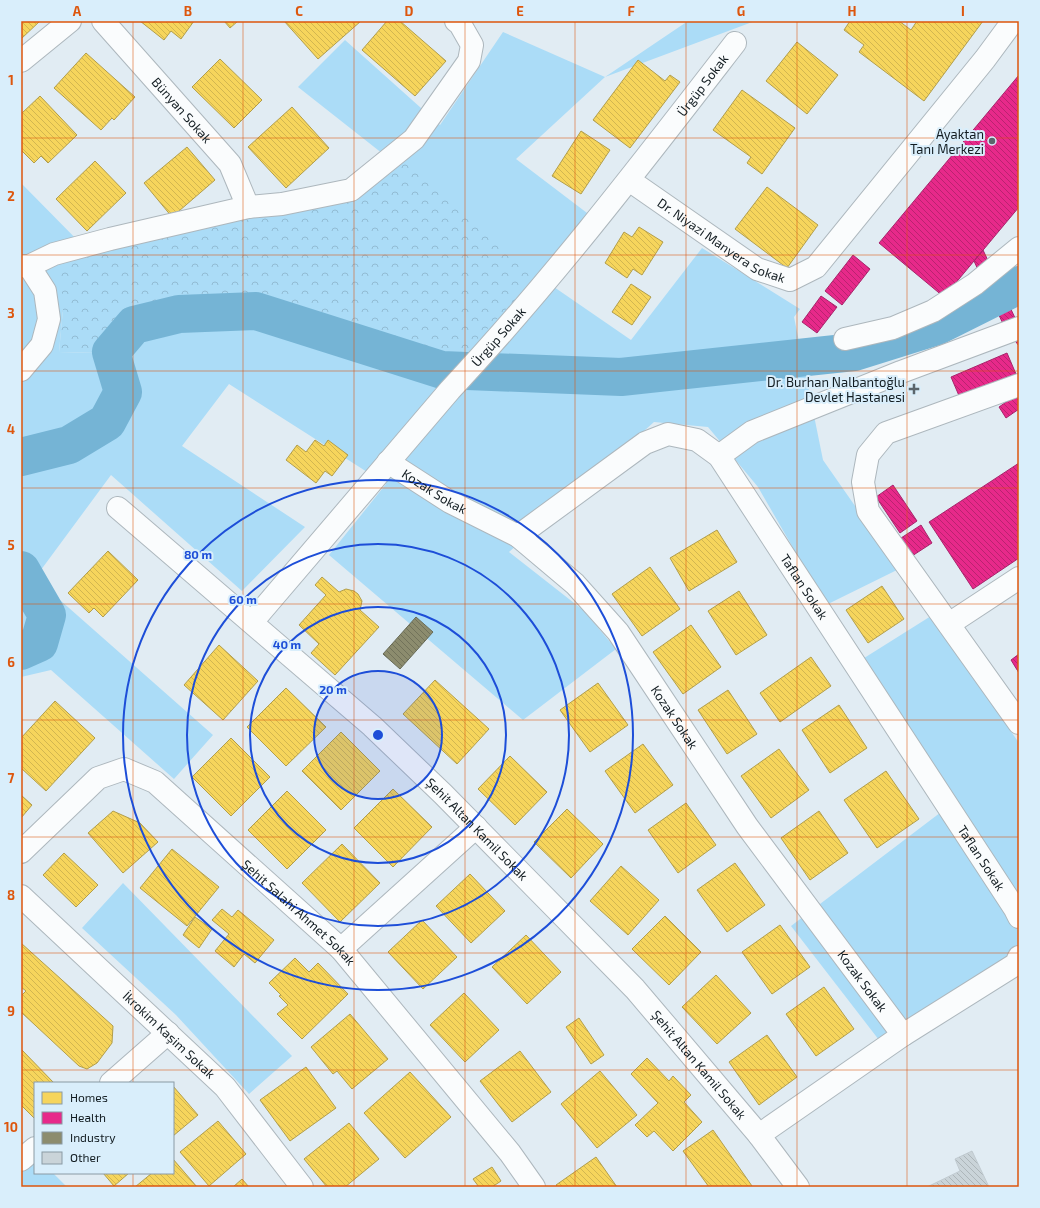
<svg xmlns="http://www.w3.org/2000/svg" width="1040" height="1208" viewBox="0 0 1040 1208" font-family="'Exo 2',sans-serif">
	<style>
		.grass { fill: #abdcf7 }
		.forest { fill: url(#forest-crowns) }
		.homes { fill: url(#homes-back-hatch); stroke: #b29e4b }
		.health { fill: url(#health-back-hatch); stroke: #a7256b }
		.industry { fill: url(#industry-back-hatch); stroke: #686b57 }
		.lines { fill: none; stroke-linecap: round; stroke-linejoin: round }
		.river { stroke: #75b4d5; stroke-width: 38 }
		.building { fill: url(#building-back-hatch); stroke: #c1cbd1 }
		.minor-casing { stroke: #adb7bd; stroke-width: 24 }
		.minor { stroke: #fafcfd; stroke-width: 22 }
		.grid { fill: none; stroke: #dd560d; stroke-width: 1; stroke-opacity: 0.55 }
		.ring { fill: none; stroke: #1d4ed8; stroke-width: 2 }
		.poi-dot { fill: #5b656b; stroke: #d9eefb; stroke-width: 1.5 }
		.labels { text-anchor: middle; dominant-baseline: central; stroke-width: 4; stroke-linejoin: round; paint-order: stroke }
		.street-label { font-size: 13px; fill: #131d22; stroke: #d9eefb }
		.poi-label { font-size: 13px; fill: #131d22; stroke: #d9eefb; text-anchor: end }
		.centre { fill: #1d4ed8; stroke: #d9eefb; stroke-width: 2 }
		.ring-label { font-size: 12px; text-anchor: middle; font-weight: bold; fill: #1d4ed8; stroke: #d9eefb; stroke-width: 4; stroke-linejoin: round; paint-order: stroke }
		.neatline { fill: none; stroke: #dd560d; stroke-width: 1.5 }
		.grid-label { font-size: 13px; text-anchor: middle; font-weight: bold; fill: #dd560d }
	</style>
	<defs>
		<pattern id="forest-crowns" width="20" height="18" patternUnits="userSpaceOnUse"><rect width="20" height="18" fill="#abdcf7"/><path d="M2 6a3 3 0 1 1 6 0M12 15a3 3 0 1 1 6 0" fill="none" stroke="#92bcd3"/></pattern>
		<pattern id="homes-back-hatch" width="6" height="6" patternUnits="userSpaceOnUse"><rect width="6" height="6" fill="#f6d55c"/><path d="M-1 5l2 2M0 0l6 6M5-1l2 2" fill="none" stroke="#d2b650"/></pattern>
		<pattern id="health-back-hatch" width="6" height="6" patternUnits="userSpaceOnUse"><rect width="6" height="6" fill="#e7298a"/><path d="M-1 5l2 2M0 0l6 6M5-1l2 2" fill="none" stroke="#ba2370"/></pattern>
		<pattern id="industry-back-hatch" width="6" height="6" patternUnits="userSpaceOnUse"><rect width="6" height="6" fill="#8c8c6e"/><path d="M-1 5l2 2M0 0l6 6M5-1l2 2" fill="none" stroke="#71725a"/></pattern>
		<pattern id="building-back-hatch" width="6" height="6" patternUnits="userSpaceOnUse"><rect width="6" height="6" fill="#cad4d9"/><path d="M-1 5l2 2M0 0l6 6M5-1l2 2" fill="none" stroke="#adb6ba"/></pattern>
	</defs>
	<rect width="100%" height="100%" fill="#e1ecf3"/>
	<path class="grass" d="M688 21H755L605 77 516 159 591 216 538 276 631 340 702 248 800 309 794 317 823 460 899 569 826 605 758 487 708 427 654 422 509 552 583 610 616 649 523 720 329 555 386 484 229 384 182 446 305 527 242 591 111 475 35 578 213 735 174 779 51 670 21 677V183L89 252 63 309 59 352 98 353 108 339 131 316 179 301 251 299 442 357 397 165 298 87 345 40 440 125 503 32 605 77Z
		M931 616 1019 743V952L879 1040 791 926 953 803 861 660Z
		M123 883 292 1056 249 1094 176 1015 82 928Z
		M21 1141 35 1155V1173H53L67 1187H21Z"/>
	<path class="forest" d="M405 158 538 276 469 348 442 357 251 299 179 301 131 316 108 339 98 353 59 352 63 309 60 258 359 195Z"/>
	<path class="homes" d="M21 21H40L21 39Z
		M140 21H194L181 39 171 31 164 40Z
		M224 21H238L230 28Z
		M284 21H361L318 59Z
		M387 21H400L446 61 415 96 362 50Z
		M850 21H899L911 30 917 21H983L924 101 859 52 864 45 844 30Z
		M797 42 838 75 807 114 766 81Z
		M86 53 135 97 114 120 112 118 101 130 54 88Z
		M220 59 262 100 234 128 192 87Z
		M638 60 665 81 670 75 680 82 630 148 593 120Z
		M742 90 795 128 762 174 747 163 751 157 713 130Z
		M40 96 77 135 48 163 41 156 34 163 22 151 21 152V114Z
		M292 107 329 148 286 188 248 147Z
		M581 131 610 150 581 194 552 176Z
		M187 147 215 180 172 217 144 183Z
		M95 161 126 193 87 231 56 199Z
		M767 187 818 225 787 268 735 229Z
		M639 227 663 242 642 275 633 269 627 278 605 263 624 232 632 237Z
		M631 284 651 297 632 325 612 312Z
		M315 440 324 446 328 440 348 455 332 476 325 471 316 483 286 460 297 445 306 452Z
		M717 530 737 562 689 591 670 558Z
		M108 551 138 580 103 617 94 608 89 613 68 593Z
		M650 567 680 609 642 636 612 594Z
		M322 577 339 592 346 589 354 591 358 594 362 601 360 610 379 627 335 675 311 653 319 644 299 625 326 595 315 585Z
		M882 586 904 619 868 643 846 610Z
		M739 591 767 635 736 655 708 611Z
		M691 625 721 667 683 694 653 652Z
		M219 645 258 681 223 720 184 685Z
		M811 657 831 686 780 722 760 693Z
		M435 680 489 729 457 764 403 714Z
		M598 683 628 725 590 752 560 710Z
		M286 688 326 727 286 766 247 727Z
		M728 690 757 734 727 754 698 710Z
		M55 701 95 738 46 791 21 768V738Z
		M839 705 867 748 830 773 802 730Z
		M341 732 380 771 341 810 302 771Z
		M231 738 270 777 231 816 192 777Z
		M643 744 673 785 635 813 605 771Z
		M779 749 809 790 771 818 741 776Z
		M510 756 547 792 515 825 478 789Z
		M886 771 919 819 877 848 844 800Z
		M393 789 432 827 393 867 354 828Z
		M287 791 326 830 287 869 248 830Z
		M21 795 32 805 21 818Z
		M686 803 716 845 678 873 648 830Z
		M567 809 603 844 571 878 534 842Z
		M113 811 140 823 158 842 123 873 88 833Z
		M819 811 848 853 810 880 781 838Z
		M342 844 380 883 340 922 302 883Z
		M172 849 219 887 187 926 140 888Z
		M64 853 98 885 76 907 43 875Z
		M735 863 765 905 727 932 697 890Z
		M621 866 659 900 628 935 590 901Z
		M470 874 505 911 471 943 436 906Z
		M222 909 232 917 238 910 274 940 255 963 244 954 234 967 215 951 229 934 212 920Z
		M665 916 701 952 669 985 632 949Z
		M195 917 212 929 199 948 183 935Z
		M422 920 457 957 423 989 388 952Z
		M780 925 810 967 772 994 742 952Z
		M526 935 561 972 527 1004 492 967Z
		M21 943 113 1026 112 1043 97 1063 87 1069 79 1066 21 1012V996L26 991 21 987Z
		M295 958 309 972 318 963 348 994 302 1039 277 1014 288 1005 279 996 281 995 269 983Z
		M716 975 751 1013 717 1044 682 1007Z
		M824 987 854 1029 816 1056 786 1014Z
		M464 993 499 1030 465 1062 430 1025Z
		M350 1014 388 1059 352 1089 337 1071 333 1074 311 1047Z
		M579 1018 604 1055 591 1064 566 1027Z
		M767 1035 797 1077 759 1105 729 1062Z
		M21 1049 54 1083H35V1119L21 1105Z
		M520 1051 551 1092 512 1122 480 1081Z
		M647 1058 669 1081 673 1076 691 1095 684 1102 702 1122 673 1151 654 1131 647 1137 635 1125 658 1103 631 1074Z
		M306 1067 336 1108 290 1141 260 1100Z
		M600 1071 637 1115 597 1148 561 1104Z
		M410 1072 451 1117 405 1158 364 1113Z
		M173 1086 198 1115 173 1136Z
		M218 1121 246 1154 209 1186 180 1152Z
		M349 1123 379 1159 345 1187H327L304 1159Z
		M713 1130 752 1186 751 1187H709L683 1151Z
		M596 1157 617 1187H558L556 1185Z
		M173 1159 197 1187H135L152 1173H173Z
		M492 1167 501 1181 492 1187H479L473 1179Z
		M103 1173H129L114 1186Z
		M242 1179 249 1187H233Z"/>
	<path class="health" d="M1019 75V207L944 297 879 243Z
		M983 250 1016 320 1019 324V346L1004 326 974 261Z
		M853 255 870 269 842 305 825 291Z
		M821 296 837 307 817 333 802 322Z
		M1007 353 1016 374 960 398 951 377Z
		M1019 393V409L1006 418 999 407Z
		M1019 463V558L973 589 929 522Z
		M893 485 917 521 900 533 876 497Z
		M921 525 932 543 912 556 901 538Z
		M1019 654V673L1011 660Z"/>
	<path class="industry" d="M416 617 433 632 400 669 383 654Z"/>
	<g class="lines">
		<path class="river" d="M21 457 69 445 107 422 123 392 111 352 134 325 179 314 256 311 442 370 621 377 854 352 937 326 1019 285
			M21 570 47 615 39 643 21 651"/>
	</g>
	<path class="building" d="M972 1151 989 1187H927L960 1171 955 1159Z"/>
	<g class="lines">
		<g class="minor-casing">
			<g id="minor">
				<path id="s1" d="M103 21 230 164 248 207"/>
				<path d="M21 61 70 21"/>
				<path id="s2" d="M629 180 757 269 790 280 816 267 985 59 1013 21"/>
				<path d="M21 266H29L54 254 110 239 248 207 282 204 351 190 414 139 469 61 472 45 460 24 456 21"/>
				<path d="M845 339 893 328 933 311 975 284 1019 248"/>
				<path d="M21 370 42 345 49 319 45 291 29 266"/>
				<path d="M1019 385 886 433 868 455 863 482 868 511 1019 723"/>
				<path d="M719 456 752 432 901 372 1019 328"/>
				<path id="s3" d="M388 462 450 502 518 536 575 584 618 632 747 826 903 1035"/>
				<path id="s4" d="M118 508 372 726 443 794 635 989 759 1135 798 1187"/>
				<path id="s5" d="M518 536 645 443 668 434 697 440 719 456 1015 909 1019 917"/>
				<path id="s6" d="M252 622 450 390C552 281 643 162 735 43"/>
				<path d="M949 624 1019 578"/>
				<path id="s7" d="M21 852 98 778 124 769 155 782 341 949 510 1153 534 1187"/>
				<path id="s8" d="M21 896 225 1087 302 1187"/>
				<path d="M341 949 476 827"/>
				<path d="M111 1083 168 1033"/>
				<path d="M759 1135 903 1035 1016 964 1019 957"/>
				<path d="M21 1160 35 1148"/>
			</g>
		</g>
		<use href="#minor" class="minor"/>
	</g>
	<path class="grid" d="M133 21V1083M243 21V1187M354 21V1187M465 21V1187M575 21V1187M686 21V1187M797 21V1187M907 21V1187M21 138H1019M21 255H1019M21 371H1019M21 488H1019M21 604H1019M21 720H1019M21 837H1019M21 953H1019M21 1070H1019M133 1173V1187"/>
	<circle cx="378" cy="735" r="64" fill="#1d4ed8" fill-opacity=".12"/>
	<g class="ring">
		<circle cx="378" cy="735" r="64"/>
		<circle cx="378" cy="735" r="128"/>
		<circle cx="378" cy="735" r="191"/>
		<circle cx="378" cy="735" r="255"/>
	</g>
	<g class="poi-dot">
		<circle cx="992" cy="141" r="4"/>
		<path d="M912 383h4v4h4v4h-4v4h-4v-4h-4v-4h4z"/>
	</g>
	<g class="labels">
		<g class="street-label">
			<text stroke="none"><textPath href="#s6" startOffset="701">Ürgüp Sokak</textPath></text>
			<text stroke="none"><textPath href="#s1" startOffset="119">Bünyan Sokak</textPath></text>
			<text stroke="none"><textPath href="#s2" startOffset="111">Dr. Niyazi Manyera Sokak</textPath></text>
			<text stroke="none"><textPath href="#s6" startOffset="377">Ürgüp Sokak</textPath></text>
			<text stroke="none"><textPath href="#s3" startOffset="55">Kozak Sokak</textPath></text>
			<text stroke="none"><textPath href="#s5" startOffset="395">Taflan Sokak</textPath></text>
			<text stroke="none"><textPath href="#s3" startOffset="391">Kozak Sokak</textPath></text>
			<text stroke="none"><textPath href="#s4" startOffset="482">Şehit Altan Kamil Sokak</textPath></text>
			<text stroke="none"><textPath href="#s5" startOffset="719">Taflan Sokak</textPath></text>
			<text stroke="none"><textPath href="#s7" startOffset="362">Şehit Salahi Ahmet Sokak</textPath></text>
			<text stroke="none"><textPath href="#s3" startOffset="715">Kozak Sokak</textPath></text>
			<text stroke="none"><textPath href="#s8" startOffset="203">İkrokim Kaşim Sokak</textPath></text>
			<text stroke="none"><textPath href="#s4" startOffset="806">Şehit Altan Kamil Sokak</textPath></text>
		</g>
		<g class="poi-label">
			<text x="984" y="134">Ayaktan<tspan x="984" dy="15">Tanı Merkezi</tspan></text>
			<text x="905" y="382">Dr. Burhan Nalbantoğlu<tspan x="905" dy="15">Devlet Hastanesi</tspan></text>
		</g>
	</g>
	<circle cx="378" cy="735" r="6" class="centre"/>
	<g class="ring-label">
		<text x="198" y="559">80 m</text>
		<text x="243" y="604">60 m</text>
		<text x="287" y="649">40 m</text>
		<text x="333" y="694">20 m</text>
	</g>
	<rect width="1040" height="1208" fill="none" stroke="#d9eefb" stroke-width="44"/>
	<rect x="34" y="1082" width="140" height="92" fill="#d9eefb" stroke="#8a9aa4"/>
	<rect x="42" y="1092" width="20" height="12" fill="#f6d55c" stroke="#8a9aa4"/>
	<text x="70" y="1102" font-size="12" fill="#131d22">Homes</text>
	<rect x="42" y="1112" width="20" height="12" fill="#e7298a" stroke="#8a9aa4"/>
	<text x="70" y="1122" font-size="12" fill="#131d22">Health</text>
	<rect x="42" y="1132" width="20" height="12" fill="#8c8c6e" stroke="#8a9aa4"/>
	<text x="70" y="1142" font-size="12" fill="#131d22">Industry</text>
	<rect x="42" y="1152" width="20" height="12" fill="#cad4d9" stroke="#8a9aa4"/>
	<text x="70" y="1162" font-size="12" fill="#131d22">Other</text>
	<rect x="22" y="22" width="996" height="1164" class="neatline"/>
	<g class="grid-label">
		<text x="77" y="16">A</text>
		<text x="188" y="16">B</text>
		<text x="299" y="16">C</text>
		<text x="409" y="16">D</text>
		<text x="520" y="16">E</text>
		<text x="631" y="16">F</text>
		<text x="741" y="16">G</text>
		<text x="852" y="16">H</text>
		<text x="963" y="16">I</text>
		<text x="11" y="85">1</text>
		<text x="11" y="201">2</text>
		<text x="11" y="318">3</text>
		<text x="11" y="434">4</text>
		<text x="11" y="550">5</text>
		<text x="11" y="667">6</text>
		<text x="11" y="783">7</text>
		<text x="11" y="900">8</text>
		<text x="11" y="1016">9</text>
		<text x="11" y="1132">10</text>
	</g>
</svg>
